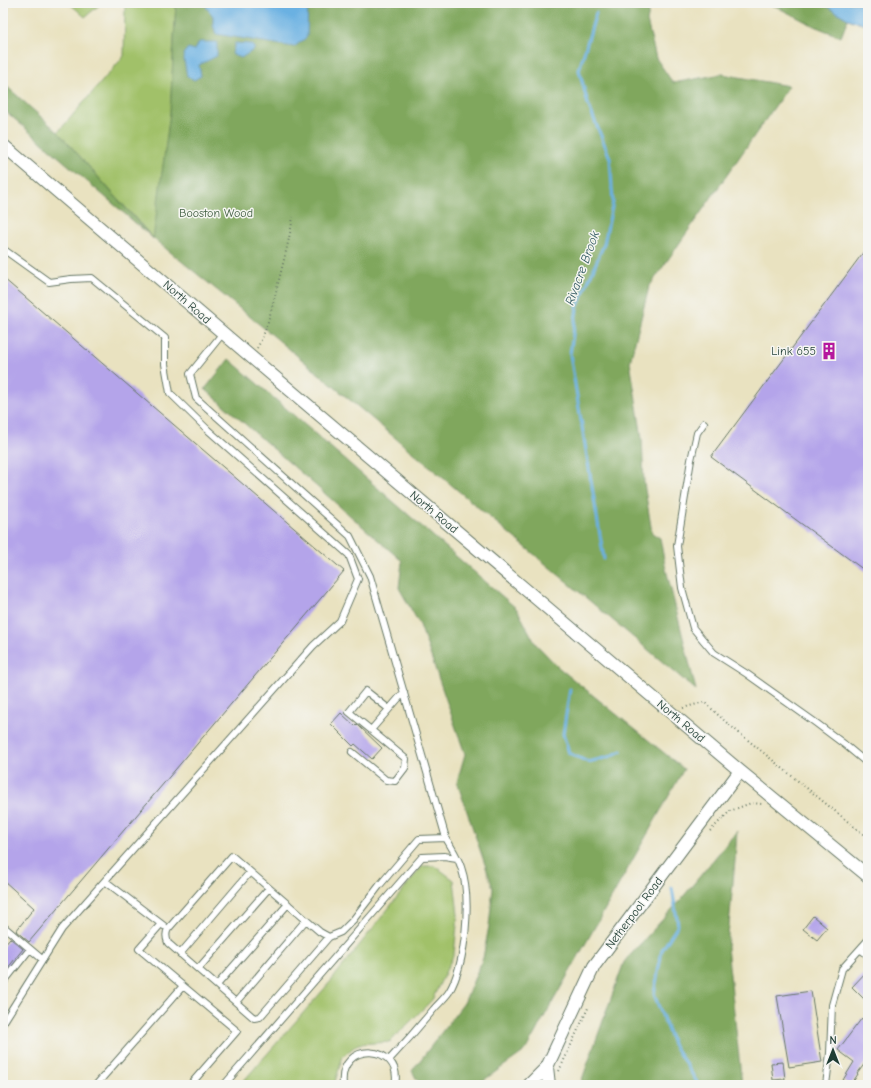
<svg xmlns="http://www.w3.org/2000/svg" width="871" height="1088" viewBox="0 0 871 1088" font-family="'Comic Neue',sans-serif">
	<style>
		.green { fill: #a1c169; stroke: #607f4e }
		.forest { fill: #80a75d; stroke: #507248 }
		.water { fill: #6bb1e2; stroke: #45778b }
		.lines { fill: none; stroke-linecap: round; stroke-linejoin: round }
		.stream { stroke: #6bb1e2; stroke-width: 3 }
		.building { fill: #b4a4ea }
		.service-casing { stroke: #667765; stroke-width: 8 }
		.minor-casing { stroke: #667765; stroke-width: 14 }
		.path { stroke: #667765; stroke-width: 2; stroke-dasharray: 1 3; stroke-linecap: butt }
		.service { stroke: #fff; stroke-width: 6 }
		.minor { stroke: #fff; stroke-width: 12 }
		.labels { text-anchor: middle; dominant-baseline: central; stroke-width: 3; stroke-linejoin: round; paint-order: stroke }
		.park-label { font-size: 12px; fill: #405e41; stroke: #f6f6f2 }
		.street-label { font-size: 12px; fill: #1f3d34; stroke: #f6f6f2 }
		.poi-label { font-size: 12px; fill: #1f3d34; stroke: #f6f6f2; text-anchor: end }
		.water-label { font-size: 13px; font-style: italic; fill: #325a60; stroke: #f6f6f2 }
	</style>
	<rect width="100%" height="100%" fill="#f6f6f2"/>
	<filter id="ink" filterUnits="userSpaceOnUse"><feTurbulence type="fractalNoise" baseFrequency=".025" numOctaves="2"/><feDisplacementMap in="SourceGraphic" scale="8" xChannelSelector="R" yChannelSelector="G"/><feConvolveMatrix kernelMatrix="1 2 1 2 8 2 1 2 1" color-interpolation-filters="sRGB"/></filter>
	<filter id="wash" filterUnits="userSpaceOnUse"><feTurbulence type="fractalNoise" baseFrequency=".012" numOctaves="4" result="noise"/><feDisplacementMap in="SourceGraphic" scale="16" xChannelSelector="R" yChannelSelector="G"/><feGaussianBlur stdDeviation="0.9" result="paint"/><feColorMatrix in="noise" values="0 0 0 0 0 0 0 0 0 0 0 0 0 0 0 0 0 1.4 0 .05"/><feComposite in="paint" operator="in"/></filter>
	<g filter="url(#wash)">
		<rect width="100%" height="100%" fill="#e9e2c0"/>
		<path class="green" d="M69 3H102L85 17Z
			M120 3H176L170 113 154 239 58 132 124 56 125 7Z
			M422 866H435L454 880 458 915 454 954 432 1000 390 1042 358 1044 343 1056 335 1082 337 1085H240L331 981Z"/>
		<path class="forest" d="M176 3H651L647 21 656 58 673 83 722 74 789 86 649 287 630 362 642 438 644 483 652 533 660 538 665 565 696 690 270 333 154 239 3 109V83L58 132 153 239 170 113Z
			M749 3H821L848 19 841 37 814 26 775 6Z
			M229 359 517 609 535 643 558 667 684 769 525 1051 484 1080 472 1085H424L417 1080 412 1071 464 1003 483 958 489 926 493 888 457 782 465 754 420 625 399 588 402 561 205 389Z
			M737 831 735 861 727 947 742 1085H580L624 962 682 898Z"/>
		<path class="water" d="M208 3H308L307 37 294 47 216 34 213 25V16L206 7Z
			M821 3H868V26L848 19Z
			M199 42H217V56L199 65 201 76 194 80 187 76 183 54 188 48 195 50Z
			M235 43 251 44 255 49 241 58 232 54Z"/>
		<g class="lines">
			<path class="stream" d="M596 13 579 70 588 104 610 158 613 202 604 244 577 308 570 354 604 559
				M570 689 563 734 569 753 588 762 609 757 621 751
				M672 888 678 925 662 950 654 994 673 1044 697 1082 698 1085"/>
		</g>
		<g id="blocks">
			<path class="building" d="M868 246V573L711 457Z
				M3 278 344 571 29 942 16 931 34 908 3 880Z
				M341 713 355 726 357 724 358 725 382 748 372 759 355 744 353 746 331 724Z
				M813 916 827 928 817 940 803 929Z
				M10 938 23 949 3 974V946Z
				M868 970V1003L852 987Z
				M811 991 822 1062 789 1067 777 996Z
				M862 1018 868 1023V1059L857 1074H858L851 1085 843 1080 854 1062 838 1050Z
				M783 1062 785 1079 773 1080 771 1063Z"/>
		</g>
	</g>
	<g filter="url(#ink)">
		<use href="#blocks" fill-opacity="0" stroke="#667765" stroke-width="1"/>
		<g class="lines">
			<g class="service-casing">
				<path id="service" d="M3 249 49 282 71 279 92 278 165 338V364L170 393 208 430 349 555 358 579 340 621 313 646 62 929 3 1023
					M223 333 190 374 196 398 350 536 370 576 446 838
					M704 423 697 433 691 460 677 546 682 588 693 628 714 653 747 674 816 723 844 744 868 764
					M371 730 349 712 366 691 389 709
					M352 752 386 780 395 781 405 768 406 759 371 730 404 692
					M105 881 164 926
					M161 924 139 949 237 1031 190 1085
					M3 926 42 959
					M329 937 260 1017 254 1018 168 943C166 938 165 934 168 929L232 856 320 932 329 937 341 932 353 920 379 886 419 839 446 838C451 847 458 857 461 867 472 898 466 963 449 992 445 998 438 1004 433 1010 419 1027 404 1044 389 1060
					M860 949 868 955
					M180 954 250 872
					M198 969 269 888
					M3 983 30 949
					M217 985 288 904
					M236 1002 306 920
					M96 1085 183 986
					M224 1085 422 857 444 856 457 858
					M343 1085C338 1039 404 1044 395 1085
					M826 1085 830 1053 832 1005 842 969 868 940"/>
			</g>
			<g class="minor-casing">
				<path id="minor" d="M3 145 277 379 740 771 868 876
					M547 1067 549 1085
					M529 1085 547 1067 594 966 740 771"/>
			</g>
			<path class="path" d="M257 348C267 331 271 310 276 292 282 267 289 242 293 217
				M683 708 704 702 727 723 868 838
				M710 831 730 811 751 803 762 804
				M559 1071 588 1008"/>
			<use href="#service" class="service"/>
			<use href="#minor" class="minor"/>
		</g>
	</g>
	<defs>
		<g id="building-bare" transform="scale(1.38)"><path d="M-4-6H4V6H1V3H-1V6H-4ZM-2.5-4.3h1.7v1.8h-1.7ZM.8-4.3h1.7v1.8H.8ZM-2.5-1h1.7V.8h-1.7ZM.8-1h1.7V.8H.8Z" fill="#b5179e" stroke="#f6f6f2" stroke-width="2.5" paint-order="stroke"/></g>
	</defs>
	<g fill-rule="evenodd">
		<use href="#building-bare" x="829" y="351"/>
	</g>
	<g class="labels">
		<g class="park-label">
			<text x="216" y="213">Booston Wood</text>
		</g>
		<g class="street-label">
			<text transform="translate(187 302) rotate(41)">North Road</text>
			<text transform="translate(434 512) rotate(40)">North Road</text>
			<text transform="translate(681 721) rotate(40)">North Road</text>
			<text transform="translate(634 913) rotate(-53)">Netherpool Road</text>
		</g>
		<g class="poi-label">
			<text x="816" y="351">Link 655</text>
		</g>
		<g class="water-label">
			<text transform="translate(582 268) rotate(-70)">Rivacre Brook</text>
		</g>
	</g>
	<rect width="871" height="1088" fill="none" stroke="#f6f6f2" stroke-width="16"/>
	<g transform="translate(833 1050)" stroke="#f6f6f2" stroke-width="3" paint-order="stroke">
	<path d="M0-3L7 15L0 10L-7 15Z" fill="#1f3d34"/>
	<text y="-6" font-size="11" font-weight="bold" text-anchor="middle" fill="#1f3d34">N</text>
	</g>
</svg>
